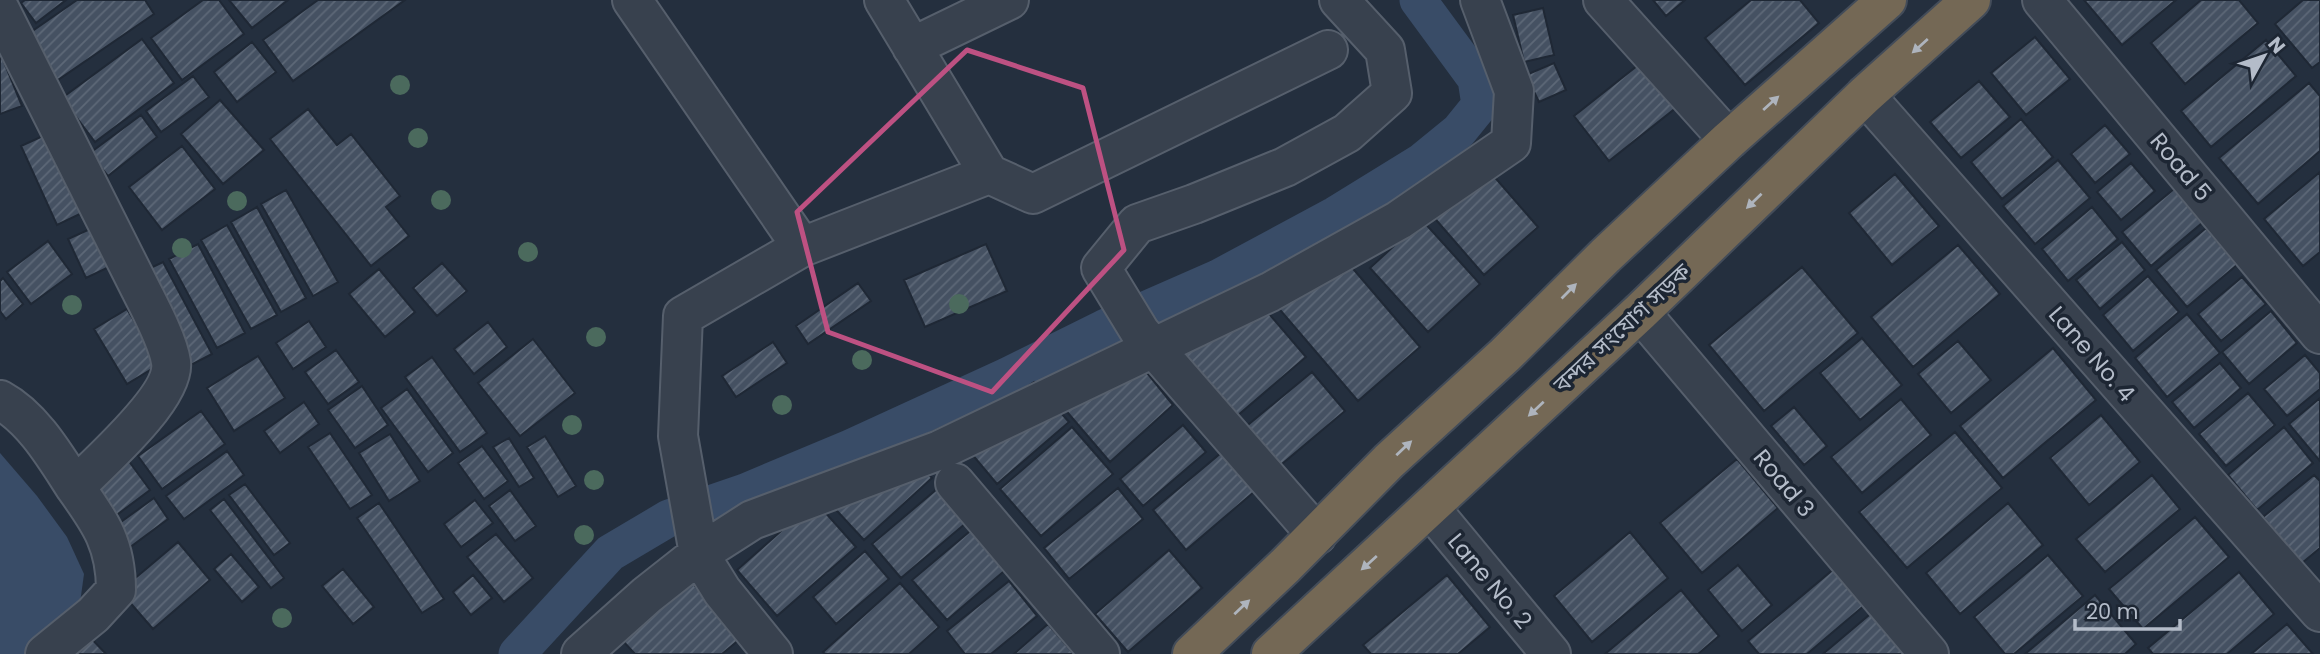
<svg xmlns="http://www.w3.org/2000/svg" width="2320" height="654" viewBox="0 0 2320 654" font-family="Poppins,'Noto Sans Bengali',sans-serif">
	<style>
		.water { fill: #394c67 }
		.lines { fill: none; stroke-linecap: round; stroke-linejoin: round }
		.canal { stroke: #394c67; stroke-width: 37 }
		.building { fill: url(#building-hatch); stroke: #1f2835; stroke-width: 2 }
		.minor-casing { stroke: #565f6c; stroke-width: 42 }
		.highway-casing { stroke: #434c59; stroke-width: 42 }
		.minor { stroke: #38414e; stroke-width: 38 }
		.highway { stroke: #746855; stroke-width: 38 }
		.tree { fill: #4b6a5d }
		.oneway { fill: #aeb4bd }
		.marked { fill: none; stroke: #bd5182; stroke-width: 5; stroke-linejoin: round }
		.labels { text-anchor: middle; dominant-baseline: central; stroke-width: 7; stroke-linejoin: round; paint-order: stroke }
		.street-label { font-size: 23px; fill: #b4bcc9; stroke: #1d2633 }
	</style>
	<defs>
		<pattern id="building-hatch" width="6" height="6" patternUnits="userSpaceOnUse" patternTransform="scale(1.75)"><rect width="6" height="6" fill="#455162"/><path d="M-1 1l2-2M0 6l6-6M5 7l2-2" fill="none" stroke="#5d6877"/></pattern>
	</defs>
	<rect width="100%" height="100%" fill="#242f3e"/>
	<path class="water" d="M0 453 37 496 67 537 84 574 80 603 33 654H0Z"/>
	<g class="lines">
		<path class="canal" d="M517 654 610 553 669 518 745 492 850 448 1007 376 1104 328 1218 278 1335 215 1421 162 1459 131 1480 105 1476 79 1418 0"/>
	</g>
	<path class="building" d="M25 0H66L36 23 21 3Z
		M77 0H145L154 14 52 84 21 39Z
		M203 0H219L244 34 182 80 151 38Z
		M229 0H288L252 28Z
		M318 0H405L293 81 263 40Z
		M1653 0H1685L1666 16Z
		M1751 0H1800L1819 23 1745 85 1705 38Z
		M2084 0H2176L2122 45Z
		M2201 0H2239L2258 23 2185 84 2151 43Z
		M2303 0H2320V62L2312 68 2275 24Z
		M1543 8 1554 55 1524 62 1513 15Z
		M2035 37 2070 79 2026 115 1991 73Z
		M142 39 174 83 95 142 62 98Z
		M2266 40 2296 76 2211 147 2181 111Z
		M252 42 276 72 237 102 214 72Z
		M0 52 22 106 0 114Z
		M1642 62 1677 107 1609 161 1574 116Z
		M1554 63 1566 90 1539 102 1526 75Z
		M193 76 209 97 161 132 146 111Z
		M1979 81 2010 117 1961 158 1930 122Z
		M2309 83 2320 96V151L2258 204 2219 158Z
		M220 100 264 150 223 184 181 134Z
		M308 109 337 145 351 134 400 196 386 207 409 236 371 266 270 139Z
		M141 115 157 137 108 176 90 153Z
		M2021 119 2053 157 2002 199 1971 162Z
		M2105 125 2130 154 2095 183 2071 154Z
		M45 135 82 213 57 225 21 146Z
		M182 146 215 189 162 230 129 187Z
		M2058 160 2090 198 2035 244 2003 206Z
		M2131 163 2155 191 2121 220 2097 192Z
		M1485 166 1538 227 1484 275 1431 214Z
		M2320 172V252L2303 266 2264 219Z
		M1895 174 1939 226 1892 265 1849 213Z
		M2174 189 2202 223 2151 266 2122 232Z
		M286 190 338 282 313 296 261 204Z
		M257 207 306 298 281 312 231 222Z
		M2092 207 2118 239 2068 281 2042 249Z
		M1422 220 1480 284 1428 332 1370 268Z
		M227 225 277 315 251 329 201 240Z
		M2206 228 2237 265 2187 307 2156 270Z
		M90 229 109 267 86 278 68 239Z
		M48 241 72 274 31 304 7 272Z
		M2122 242 2145 270 2100 309 2076 280Z
		M198 244 245 333 217 348 169 259Z
		M986 244 1007 291 925 327 904 280Z
		M1958 245 2000 294 1913 367 1871 317Z
		M1343 257 1420 347 1358 401 1275 304Z
		M163 262 212 354 189 366 140 273Z
		M442 263 467 291 437 316 413 288Z
		M1802 267 1858 333 1764 411 1709 345Z
		M379 269 415 312 385 337 349 294Z
		M2148 276 2179 312 2133 351 2103 315Z
		M2242 277 2266 304 2221 341 2198 314Z
		M3 278 23 304 6 319 0 311V281Z
		M858 283 871 301 808 344 796 326Z
		M1252 294 1306 357 1237 416 1177 348Z
		M127 309 160 364 127 384 94 329Z
		M2271 311 2297 343 2249 384 2222 352Z
		M2187 314 2220 353 2167 397 2135 358Z
		M309 321 326 347 293 369 276 343Z
		M488 322 507 347 474 374 454 349Z
		M1862 338 1902 385 1860 420 1820 373Z
		M533 339 575 393 520 436 478 383Z
		M1958 341 1991 380 1951 413 1918 374Z
		M773 342 787 363 736 397 722 376Z
		M1123 343 1173 405 1110 462 1044 385Z
		M2053 348 2096 400 2003 478 1960 426Z
		M336 350 359 382 328 404 305 372Z
		M2305 355 2320 373V389L2287 416 2264 389Z
		M258 356 285 398 234 431 207 388Z
		M432 357 487 433 460 452 405 377Z
		M2220 363 2241 388 2194 428 2172 402Z
		M1312 372 1345 411 1276 469 1243 429Z
		M1034 382 1069 422 997 484 955 434Z
		M362 386 388 425 355 448 328 410Z
		M407 389 453 453 428 472 381 408Z
		M2248 393 2275 425 2226 466 2199 434Z
		M2320 398V461L2289 424Z
		M1901 399 1931 435 1862 493 1831 457Z
		M304 402 319 424 280 453 264 431Z
		M1794 407 1827 446 1804 465 1771 426Z
		M201 411 225 444 162 489 138 456Z
		M2101 415 2140 462 2089 505 2050 458Z
		M1183 425 1206 452 1143 506 1120 479Z
		M1072 427 1113 474 1041 536 1000 489Z
		M2284 427 2313 463 2257 510 2228 475Z
		M1955 432 2002 488 1907 568 1859 512Z
		M330 433 372 495 350 509 308 447Z
		M390 434 420 481 389 501 359 453Z
		M545 436 576 486 558 497 527 447Z
		M509 438 534 478 519 487 493 447Z
		M482 446 508 481 484 499 458 463Z
		M227 451 244 475 184 519 166 496Z
		M908 451 932 478 864 540 827 500Z
		M1221 453 1254 492 1186 550 1153 510Z
		M1737 459 1778 508 1702 573 1660 523Z
		M128 460 150 490 114 517 92 487Z
		M2152 475 2180 509 2105 572 2076 539Z
		M2314 475 2320 481V548L2302 563 2263 517Z
		M245 484 290 543 274 555 229 495Z
		M1118 488 1143 519 1069 579 1044 548Z
		M937 489 966 523 901 578 872 544Z
		M510 490 536 526 515 541 489 506Z
		M154 498 168 519 129 548 114 527Z
		M224 499 284 578 271 588 210 510Z
		M475 500 493 523 461 547 444 524Z
		M815 501 856 547 777 616 737 570Z
		M379 503 444 599 422 613 357 518Z
		M2008 503 2043 545 1960 614 1926 573Z
		M2195 517 2229 557 2143 629 2109 589Z
		M975 527 1010 566 947 620 912 580Z
		M1630 532 1668 578 1592 642 1554 596Z
		M496 534 533 578 504 602 467 557Z
		M178 542 210 580 153 629 120 591Z
		M1169 550 1202 588 1128 652 1095 614Z
		M865 551 889 579 836 624 813 597Z
		M231 554 259 587 242 602 214 569Z
		M2048 555 2083 596 2014 654H2005L1974 617Z
		M1738 565 1772 605 1742 631 1708 590Z
		M1835 568 1866 604 1807 654H1759L1748 641Z
		M343 569 374 607 353 624 322 586Z
		M2239 572 2274 614 2227 654H2153L2148 648Z
		M473 575 492 598 471 615 453 592Z
		M1447 575 1490 627 1458 654H1371L1363 645Z
		M691 581 740 639 722 654H635L622 640Z
		M1009 581 1037 616 991 654H965L947 631Z
		M900 583 939 627 909 654H825L823 652Z
		M1681 590 1719 636 1698 654H1605Z
		M2095 595 2136 644 2125 654H2025Z
		M1875 610 1912 654H1823Z
		M1048 624 1074 654H1014Z
		M2287 624 2313 654H2251Z
		M86 633 106 654H63Z"/>
	<g class="lines">
		<g class="minor-casing">
			<path id="minor" d="M632 0 802 247 683 316 678 436 699 554 722 591 773 654
				M1603 0 1729 140
				M2042 0 2320 334
				M0 10 140 288C150 308 168 341 171 362 176 396 99 463 75 487 101 523 116 545 116 590L93 615 45 654
				M912 47 1009 0
				M1865 95 2320 612
				M989 174 1033 194 1328 50
				M802 247 989 174 884 0
				M1640 312 1929 654
				M0 400C33 418 55 456 75 487
				M955 483 1100 654
				M1430 508 1551 654
				M1317 535 1140 332 1101 268 1137 224 1194 204 1285 167 1347 133 1392 93 1385 50 1339 0
				M581 654 647 595 699 554 752 520 940 450 1270 292 1399 220 1511 143 1514 91 1480 0"/>
		</g>
		<g class="highway-casing">
			<path id="highway" d="M1192 654 1285 566 1389 461 1505 355 1605 256 1729 140 1887 0
				M1271 654 1640 312 1865 95 1971 0"/>
		</g>
		<use href="#minor" class="minor"/>
		<use href="#highway" class="highway"/>
	</g>
	<g class="tree">
		<circle cx="400" cy="85" r="10"/>
		<circle cx="418" cy="138" r="10"/>
		<circle cx="441" cy="200" r="10"/>
		<circle cx="237" cy="201" r="10"/>
		<circle cx="182" cy="248" r="10"/>
		<circle cx="528" cy="252" r="10"/>
		<circle cx="959" cy="304" r="10"/>
		<circle cx="72" cy="305" r="10"/>
		<circle cx="596" cy="337" r="10"/>
		<circle cx="862" cy="360" r="10"/>
		<circle cx="782" cy="405" r="10"/>
		<circle cx="572" cy="425" r="10"/>
		<circle cx="594" cy="480" r="10"/>
		<circle cx="584" cy="535" r="10"/>
		<circle cx="282" cy="618" r="10"/>
	</g>
	<defs><path id="oneway-solid" d="M-6-.8H1V-3.2L6.5 0L1 3.2V.8H-6Z" transform="scale(1.75)"/></defs>
	<g class="oneway">
		<use href="#oneway-solid" transform="translate(1920 46) rotate(138)"/>
		<use href="#oneway-solid" transform="translate(1771 103) rotate(-42)"/>
		<use href="#oneway-solid" transform="translate(1754 201) rotate(136)"/>
		<use href="#oneway-solid" transform="translate(1569 291) rotate(-45)"/>
		<use href="#oneway-solid" transform="translate(1536 409) rotate(137)"/>
		<use href="#oneway-solid" transform="translate(1404 448) rotate(-43)"/>
		<use href="#oneway-solid" transform="translate(1369 563) rotate(138)"/>
		<use href="#oneway-solid" transform="translate(1242 607) rotate(-43)"/>
	</g>
	<path class="marked" d="M967 50 1083 88 1124 250 992 392 828 332 797 212Z"/>
	<g class="labels">
		<g class="street-label">
			<text transform="translate(2181 167) rotate(50)">Road 5</text>
			<text transform="translate(1622 328) rotate(-43)">বন্দর সংযোগ সড়ক</text>
			<text transform="translate(2092 354) rotate(49)">Lane No. 4</text>
			<text transform="translate(1784 483) rotate(50)">Road 3</text>
			<text transform="translate(1490 581) rotate(50)">Lane No. 2</text>
		</g>
	</g>
	<g transform="translate(2264 56) rotate(50)" stroke="#1d2633" stroke-width="5" paint-order="stroke">
	<path d="M0-5L12 26L0 18L-12 26Z" fill="#b4bcc9"/>
	<text y="-10" font-size="19" font-weight="bold" text-anchor="middle" fill="#b4bcc9">N</text>
	</g>
	<path d="M2075 619v10h105v-10" fill="none" stroke="#b4bcc9" stroke-width="3.5"/>
	<text x="2086" y="619" font-size="21" fill="#b4bcc9" stroke="#1d2633" stroke-width="5" paint-order="stroke">20 m</text>
</svg>
